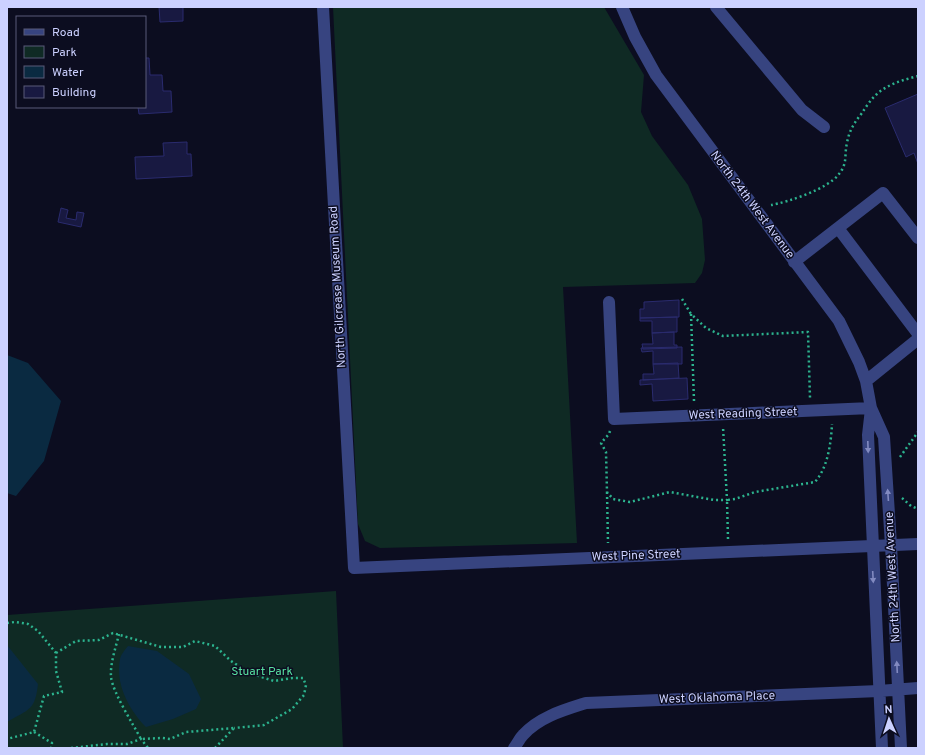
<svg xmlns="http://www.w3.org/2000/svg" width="925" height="755" viewBox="0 0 925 755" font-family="Overpass,sans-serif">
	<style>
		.green { fill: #0f2a24 }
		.water { fill: #0a2a41 }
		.building { fill: #181941; stroke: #2a2b6e }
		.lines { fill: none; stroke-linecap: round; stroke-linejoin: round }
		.path { stroke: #2cb38e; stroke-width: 2.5; stroke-dasharray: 2 3; stroke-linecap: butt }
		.minor { stroke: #374480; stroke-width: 12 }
		.oneway { fill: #828ac0 }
		.labels { text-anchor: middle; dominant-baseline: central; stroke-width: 3; stroke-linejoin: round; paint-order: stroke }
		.street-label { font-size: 12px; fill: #ccd1ff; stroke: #0c0d20 }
		.park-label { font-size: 12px; fill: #57e0a0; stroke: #0c0d20 }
	</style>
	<rect width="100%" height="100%" fill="#0c0d20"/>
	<path class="green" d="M333 7H604L644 75 641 112 652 136 688 185 702 219 705 260 702 273 695 283 563 287 577 543 380 548 365 541 358 524Z
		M336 591 343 748H7V615Z"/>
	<path class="water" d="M7 355 28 363 61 401 44 461 16 496 7 493Z
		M7 645 38 684C35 711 29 709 7 722Z
		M128 646 157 651 189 674 201 699 196 709 173 719 146 727C129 710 115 684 120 659 121 654 125 650 128 646Z"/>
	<path class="building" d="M159 7H183V21L160 22Z
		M145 58H149L150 75H162L163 91H171L172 112 139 114 138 107H145Z
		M918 94V164L914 153 906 157 885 108Z
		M187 142V154H191L192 176 136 179 135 157 164 156 163 143Z
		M61 208 68 210 66 218 76 220 77 212 84 213 81 227 58 222Z
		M679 300V317L640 318V309H644V302Z
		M677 317V332H674L652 333V321H640V318Z
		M674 332V345H677V348L643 349 642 344H653L652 333Z
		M682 347V364H653V351L642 352 641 348Z
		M678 363 679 378 643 380V374H654L653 364Z
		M687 378 688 399 653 401 652 384 640 385V380Z"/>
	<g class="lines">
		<path class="path" d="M771 205C788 202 828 189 839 174 848 163 844 155 847 143 849 131 854 123 862 113 866 107 871 99 877 94 888 84 903 80 918 76
			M682 299 691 314
			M694 401 691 314 706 328 723 336 808 332 810 398
			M610 431 609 434 601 443 606 452 607 492 613 499 630 502 670 492 714 500H727L723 427
			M900 457 918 432
			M607 492 608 543
			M902 498 911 506 918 509
			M728 539 727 500 735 499 755 492 815 482C828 467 831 443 832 424
			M7 623 15 622 28 624 38 631 56 653V671L62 692 44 696 34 732 7 739
			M119 634C116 647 110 663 111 677 113 693 133 724 141 739L162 738 170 739 186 732 234 728
			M56 653 76 641 99 640 113 633 161 647H183L195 641 215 646 231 661 249 673 274 681 292 678H303L306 685 304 695 292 709 264 725 234 728
			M34 732 52 743 51 748
			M71 748 107 744H127L141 739 148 748
			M215 748 234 728"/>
		<path class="minor" d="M323 7 354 568 918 544
			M622 7 635 37 656 75 839 321 859 362 866 381 871 408 884 437 891 545 901 748
			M716 7 802 110 824 127
			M838 228 918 334
			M794 262 883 193 918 238
			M609 302 614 419 871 408
			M866 381 918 339
			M871 409 868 435 882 748
			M514 748C517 744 520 738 523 735 539 717 564 710 586 703L879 691 918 688"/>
	</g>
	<defs><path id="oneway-solid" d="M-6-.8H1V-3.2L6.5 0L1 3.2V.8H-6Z"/></defs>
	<g class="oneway">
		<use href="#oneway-solid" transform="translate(868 447) rotate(88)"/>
		<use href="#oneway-solid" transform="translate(888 495) rotate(-94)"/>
		<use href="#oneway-solid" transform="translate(873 577) rotate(87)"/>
		<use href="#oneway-solid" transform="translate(897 667) rotate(-93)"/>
	</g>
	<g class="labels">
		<g class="street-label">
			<text transform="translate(752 205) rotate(53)">North 24th West Avenue</text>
			<text transform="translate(338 287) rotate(-93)">North Gilcrease Museum Road</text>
			<text transform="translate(743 414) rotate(-2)">West Reading Street</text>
			<text transform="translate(636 556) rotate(-2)">West Pine Street</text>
			<text transform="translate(893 577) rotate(-93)">North 24th West Avenue</text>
			<text transform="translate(717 698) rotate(-2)">West Oklahoma Place</text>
		</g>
		<g class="park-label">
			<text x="262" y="672">Stuart Park</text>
		</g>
	</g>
	<rect width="925" height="755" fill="none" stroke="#ccd1ff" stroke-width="16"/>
	<rect x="16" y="16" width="130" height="92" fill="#0c0d20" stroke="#595b79"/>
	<rect x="24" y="29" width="20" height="6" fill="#374480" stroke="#595b79"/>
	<text x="52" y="36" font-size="12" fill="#ccd1ff">Road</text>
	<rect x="24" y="46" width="20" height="12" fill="#0f2a24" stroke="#595b79"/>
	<text x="52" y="56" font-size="12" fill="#ccd1ff">Park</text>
	<rect x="24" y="66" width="20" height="12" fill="#0a2a41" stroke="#595b79"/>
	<text x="52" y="76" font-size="12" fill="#ccd1ff">Water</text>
	<rect x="24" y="86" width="20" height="12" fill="#181941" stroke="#595b79"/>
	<text x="52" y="96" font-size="12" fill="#ccd1ff">Building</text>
	<g transform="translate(889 719) rotate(357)" stroke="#0c0d20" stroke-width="3" paint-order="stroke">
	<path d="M0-3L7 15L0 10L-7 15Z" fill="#ccd1ff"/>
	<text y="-6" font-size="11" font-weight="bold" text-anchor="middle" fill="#ccd1ff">N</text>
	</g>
</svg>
